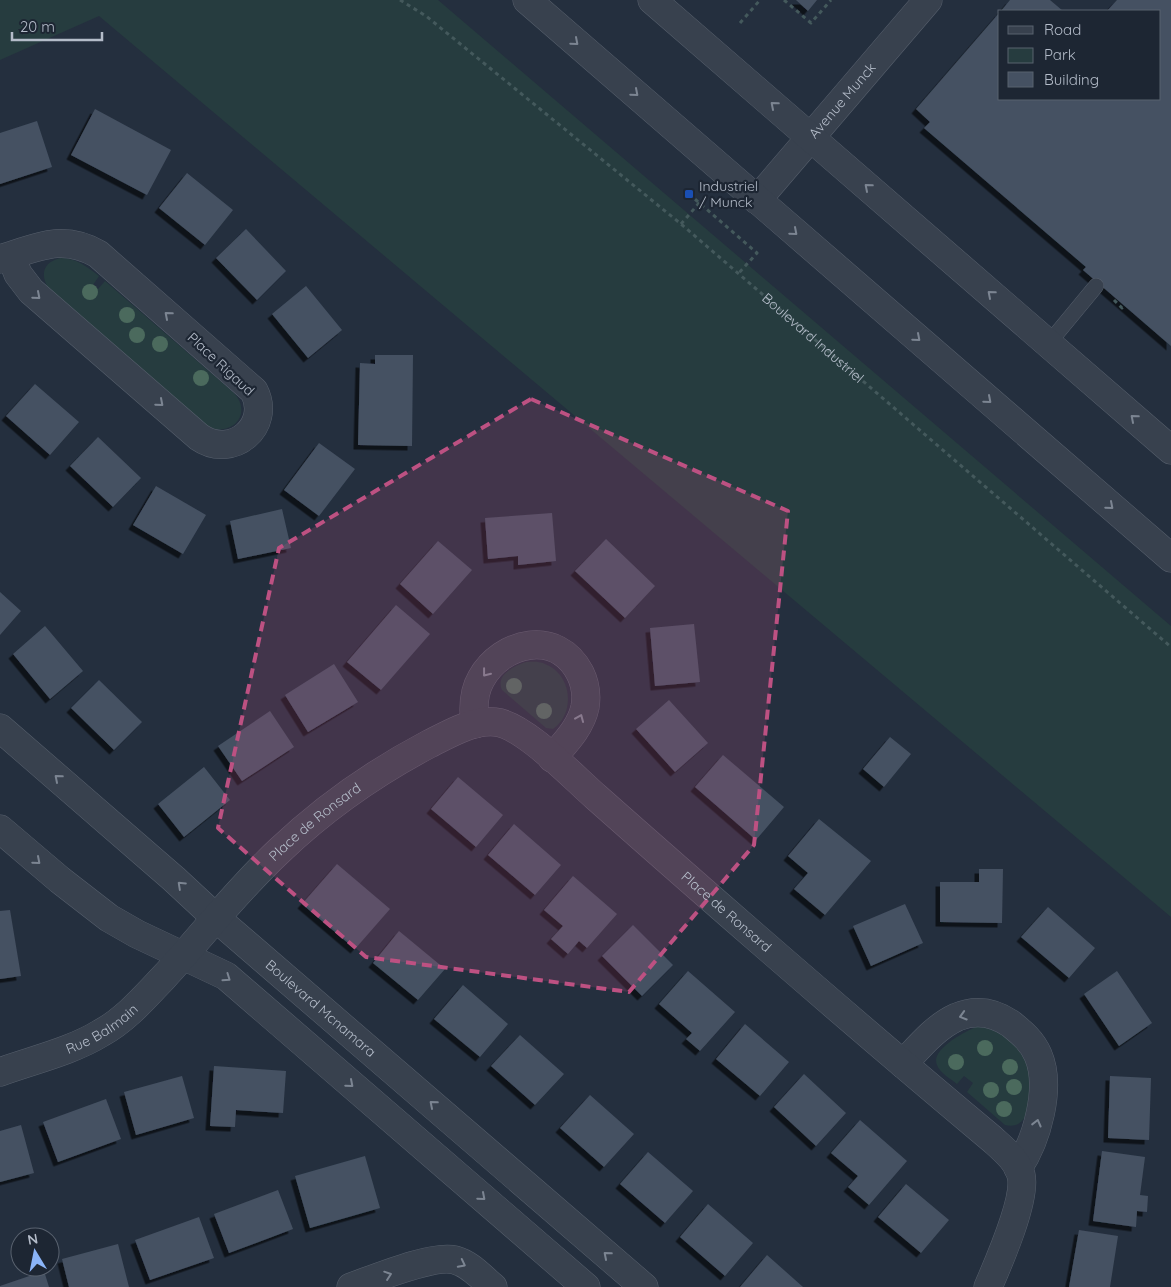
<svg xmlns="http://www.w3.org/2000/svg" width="1171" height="1287" viewBox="0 0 1171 1287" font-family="Quicksand,sans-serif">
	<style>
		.green { fill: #263c3f }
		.building { fill: #455162; filter: url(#shadow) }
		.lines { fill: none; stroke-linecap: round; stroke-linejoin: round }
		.service-casing { stroke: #565f6c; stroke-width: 16 }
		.minor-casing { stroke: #565f6c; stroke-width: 29 }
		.tertiary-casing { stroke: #565f6c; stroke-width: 29 }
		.path { stroke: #44595c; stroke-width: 3; stroke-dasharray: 4 4; stroke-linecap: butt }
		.service { stroke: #38414e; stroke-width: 15 }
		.minor { stroke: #38414e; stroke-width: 28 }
		.tertiary { stroke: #38414e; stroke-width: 28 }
		.tree { fill: #4b6a5d }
		.oneway { stroke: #7c8592 }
		.marked { fill: #bd5182; fill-opacity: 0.2; stroke: #bd5182; stroke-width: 4; stroke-dasharray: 10 6; stroke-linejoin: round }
		.transit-dot { fill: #1a4fb4; stroke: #1d2633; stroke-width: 2 }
		.labels { text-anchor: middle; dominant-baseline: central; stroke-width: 4.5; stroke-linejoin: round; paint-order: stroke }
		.street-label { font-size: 14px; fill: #b4bcc9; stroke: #1d2633 }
		.poi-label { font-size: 14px; fill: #b4bcc9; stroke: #1d2633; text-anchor: start }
	</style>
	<defs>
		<filter id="shadow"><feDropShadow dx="-4.5" dy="4.5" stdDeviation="0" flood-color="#0009"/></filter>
	</defs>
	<rect width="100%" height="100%" fill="#242f3e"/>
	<path class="green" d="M0 0H438L1171 626V917L99 16 0 60Z
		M60 258C76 258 86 266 99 276L93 285 98 289 105 281 234 393C253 414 232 437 208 427L47 286C40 272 45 262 60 258Z
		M526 662C532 662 539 661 545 664 572 674 576 713 553 729L546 728 502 690C495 675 514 666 526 662Z
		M976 1027C998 1026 1022 1047 1028 1068 1032 1083 1028 1101 1026 1115 1021 1125 1014 1127 1005 1125L967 1092 973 1083 964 1076 957 1084C951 1079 940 1073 937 1065 930 1050 964 1032 976 1027Z"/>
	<path class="building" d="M796 0H817L808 11Z
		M1010 0H1050L1063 11H1001Z
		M1117 0H1171V346L1083 270 1086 267 924 128 930 122 916 109 1000 12V99H1160V11H1107Z
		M95 109 171 150 147 195 71 155Z
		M37 121 52 167 0 184V133Z
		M187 173 233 210 205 245 159 208Z
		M246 229 286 271 257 300 216 258Z
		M306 286 342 330 308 358 272 314Z
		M375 355H413L412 446 358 445 360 363 375 364Z
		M35 384 79 422 50 455 6 416Z
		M98 437 141 478 113 507 70 466Z
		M319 443 355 469 319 516 284 490Z
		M156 486 206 515 183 554 133 525Z
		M282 509 291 548 238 559 230 521Z
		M552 513 556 561 518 565V556L488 559 485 518Z
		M606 539 655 586 625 618 575 571Z
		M438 541 472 570 433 614 400 584Z
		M0 592 21 611 0 635Z
		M396 605 430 634 381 690 347 662Z
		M694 624 700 682 655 686 650 628Z
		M45 626 83 671 50 699 13 654Z
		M334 664 358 702 308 732 285 695Z
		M99 680 142 722 114 750 71 708Z
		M669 700 708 743 675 772 636 729Z
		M270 711 294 747 242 781 218 746Z
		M890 737 911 754 884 787 863 769Z
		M723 755 784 807 756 840 695 787Z
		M204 767 230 800 184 837 158 804Z
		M458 777 503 815 476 847 431 809Z
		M819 819 871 861 825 915 794 889 808 873 788 856Z
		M514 824 561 865 535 895 488 855Z
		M337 864 390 909 355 949 302 904Z
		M979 869H1003L1002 923 940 922V882H979Z
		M573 876 617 914 587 948 579 941 568 954 551 939 563 926 544 910Z
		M905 904 923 943 871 966 853 926Z
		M1048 907 1095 948 1069 978 1021 937Z
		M10 910 21 976 0 979V911Z
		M633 925 673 965 642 996 602 956Z
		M399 931 445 969 418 1000 373 963Z
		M688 971 735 1012 700 1051 686 1039 692 1033 659 1004Z
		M1117 971 1152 1023 1119 1046 1084 994Z
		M463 985 508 1024 480 1057 434 1019Z
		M745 1024 789 1062 760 1096 716 1059Z
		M520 1035 564 1074 535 1105 491 1066Z
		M214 1066 286 1071 283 1113 236 1110 235 1127 210 1126Z
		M804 1074 846 1113 816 1146 774 1107Z
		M182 1076 194 1118 136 1135 124 1092Z
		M1110 1076 1151 1078 1149 1140 1108 1138Z
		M590 1095 634 1134 604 1167 560 1128Z
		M106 1099 121 1139 58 1162 43 1122Z
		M860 1120 907 1161 869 1205 848 1187 858 1176 831 1153Z
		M21 1125 34 1173 0 1182V1131Z
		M1102 1151 1145 1157 1140 1195 1148 1196 1147 1212 1137 1211 1136 1227 1093 1221Z
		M648 1152 693 1191 665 1223 620 1184Z
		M365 1156 380 1208 310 1228 295 1176Z
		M906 1184 949 1220 921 1253 878 1217Z
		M278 1190 293 1229 229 1253 214 1214Z
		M708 1204 753 1243 725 1276 680 1237Z
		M199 1217 214 1258 150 1280 135 1240Z
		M1079 1230 1118 1236 1110 1287H1069Z
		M118 1244 129 1287H69L62 1259Z
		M767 1255 803 1287H740Z
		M44 1271 49 1287H0V1286Z"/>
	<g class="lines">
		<g class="service-casing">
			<path id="service" d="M1048 344 1096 286"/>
		</g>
		<g class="minor-casing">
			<g id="minor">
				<path id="s2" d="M757 200 928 0"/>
				<path d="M0 259C36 248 62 233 98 254L254 391C272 426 232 460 199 437L31 291 18 274 11 256"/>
				<path d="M475 724C473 709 473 693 481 679 502 641 557 629 580 673 585 683 587 695 585 707 581 727 565 743 552 758"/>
				<path id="s3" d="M0 728 174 879 216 918 644 1287"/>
				<path d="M0 829 60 880 109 918 137 934 226 976 586 1287"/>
				<path d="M903 1064C919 1047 935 1027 957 1017 976 1009 994 1012 1011 1024 1022 1033 1032 1041 1038 1055 1052 1087 1037 1140 1018 1168"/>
				<path id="s4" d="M0 1072C33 1060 72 1051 101 1033 125 1020 144 998 163 978 202 936 237 890 279 851 324 808 374 773 429 744 449 734 472 720 495 722 523 724 573 777 596 797 727 913 858 1027 992 1139 1003 1149 1017 1160 1021 1175 1027 1198 998 1264 988 1287"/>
				<path d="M351 1287C374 1279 433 1254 455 1260 470 1264 481 1277 493 1287"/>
			</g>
		</g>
		<g class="tertiary-casing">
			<path id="tertiary" d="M527 0 1171 558
				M652 0 1171 450"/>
		</g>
		<g class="path">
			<path id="s1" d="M400 0 426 16 681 224 1171 647"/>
			<path d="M784 0 811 23 831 0"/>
			<path d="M740 23 760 0"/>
			<path d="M689 194 757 253 738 274"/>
			<path d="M681 224 700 202"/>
			<path d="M1114 300 1122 308 1124 305"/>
		</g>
		<use href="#service" class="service"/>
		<use href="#minor" class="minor"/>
		<use href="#tertiary" class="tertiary"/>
	</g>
	<g class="tree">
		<circle cx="90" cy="292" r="8"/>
		<circle cx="127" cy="315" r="8"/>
		<circle cx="137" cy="335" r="8"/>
		<circle cx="160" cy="344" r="8"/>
		<circle cx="201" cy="378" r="8"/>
		<circle cx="514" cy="686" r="8"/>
		<circle cx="544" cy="711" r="8"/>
		<circle cx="985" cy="1048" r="8"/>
		<circle cx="956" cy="1062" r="8"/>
		<circle cx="1010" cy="1067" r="8"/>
		<circle cx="1014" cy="1087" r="8"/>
		<circle cx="991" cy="1090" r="8"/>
		<circle cx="1004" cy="1109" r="8"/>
	</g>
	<defs><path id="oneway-chevron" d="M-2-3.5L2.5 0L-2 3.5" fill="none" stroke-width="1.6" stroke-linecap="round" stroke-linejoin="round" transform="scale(1.25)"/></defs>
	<g class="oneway">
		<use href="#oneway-chevron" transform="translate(575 42) rotate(41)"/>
		<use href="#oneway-chevron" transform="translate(635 93) rotate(41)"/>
		<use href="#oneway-chevron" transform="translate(774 105) rotate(-139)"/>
		<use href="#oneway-chevron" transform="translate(868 187) rotate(-139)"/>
		<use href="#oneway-chevron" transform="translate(794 232) rotate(41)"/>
		<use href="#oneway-chevron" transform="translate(991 294) rotate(-139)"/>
		<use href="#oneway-chevron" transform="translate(37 296) rotate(41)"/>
		<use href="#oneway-chevron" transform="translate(168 315) rotate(-139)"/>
		<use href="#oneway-chevron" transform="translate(917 338) rotate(41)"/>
		<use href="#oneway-chevron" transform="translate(988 400) rotate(41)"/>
		<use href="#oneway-chevron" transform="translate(160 403) rotate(41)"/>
		<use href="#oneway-chevron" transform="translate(1134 418) rotate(-139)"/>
		<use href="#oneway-chevron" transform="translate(1110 506) rotate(41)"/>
		<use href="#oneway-chevron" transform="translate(486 673) rotate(128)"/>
		<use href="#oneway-chevron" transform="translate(580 718) rotate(-67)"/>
		<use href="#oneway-chevron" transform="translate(58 778) rotate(-139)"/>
		<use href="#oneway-chevron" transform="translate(37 861) rotate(41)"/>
		<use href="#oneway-chevron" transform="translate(181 885) rotate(-137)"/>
		<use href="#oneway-chevron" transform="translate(227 978) rotate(35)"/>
		<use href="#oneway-chevron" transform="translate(963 1016) rotate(163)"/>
		<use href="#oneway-chevron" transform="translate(350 1084) rotate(41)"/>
		<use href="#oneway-chevron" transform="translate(433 1104) rotate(-139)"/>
		<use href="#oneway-chevron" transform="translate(1037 1123) rotate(-76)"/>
		<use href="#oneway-chevron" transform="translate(482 1197) rotate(41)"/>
		<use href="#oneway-chevron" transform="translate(607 1255) rotate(-139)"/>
		<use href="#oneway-chevron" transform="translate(462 1264) rotate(27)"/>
		<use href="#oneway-chevron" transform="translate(388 1275) rotate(-19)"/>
	</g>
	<path class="marked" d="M531 399 788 511 754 845 629 992 366 957 218 828 279 548Z"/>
	<rect class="transit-dot" x="684" y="189" width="10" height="10" rx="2.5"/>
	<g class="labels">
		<g class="street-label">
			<text stroke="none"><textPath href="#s2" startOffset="131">Avenue Munck</textPath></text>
			<text stroke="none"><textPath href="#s1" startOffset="534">Boulevard Industriel</textPath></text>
			<text transform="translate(221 364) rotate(43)">Place Rigaud</text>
			<text stroke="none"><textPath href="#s4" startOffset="410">Place de Ronsard</textPath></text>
			<text stroke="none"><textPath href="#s4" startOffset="920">Place de Ronsard</textPath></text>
			<text stroke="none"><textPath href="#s3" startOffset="426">Boulevard Mcnamara</textPath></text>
			<text stroke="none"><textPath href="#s4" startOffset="111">Rue Balmain</textPath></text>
		</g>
		<g class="poi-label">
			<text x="699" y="186">Industriel<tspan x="699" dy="16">/ Munck</tspan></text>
		</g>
	</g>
	<rect x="998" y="10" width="162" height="90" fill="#1d2633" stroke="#59626f"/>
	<rect x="1008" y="26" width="25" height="8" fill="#38414e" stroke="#59626f"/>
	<text x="1044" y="35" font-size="15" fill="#b4bcc9">Road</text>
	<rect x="1008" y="48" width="25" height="15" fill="#263c3f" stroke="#59626f"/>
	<text x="1044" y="60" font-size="15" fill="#b4bcc9">Park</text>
	<rect x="1008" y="72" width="25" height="15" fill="#455162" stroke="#59626f"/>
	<text x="1044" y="85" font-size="15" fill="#b4bcc9">Building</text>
	<g transform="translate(35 1252) rotate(350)"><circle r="24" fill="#1d2633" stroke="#59626f"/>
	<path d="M0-4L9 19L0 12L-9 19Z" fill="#8ab4f8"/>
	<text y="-8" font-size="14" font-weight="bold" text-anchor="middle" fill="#b4bcc9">N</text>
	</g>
	<path d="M12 32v8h90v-8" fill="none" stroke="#b4bcc9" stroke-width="2.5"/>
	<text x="20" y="32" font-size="15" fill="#b4bcc9" stroke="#1d2633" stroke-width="4" paint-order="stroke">20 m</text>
</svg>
